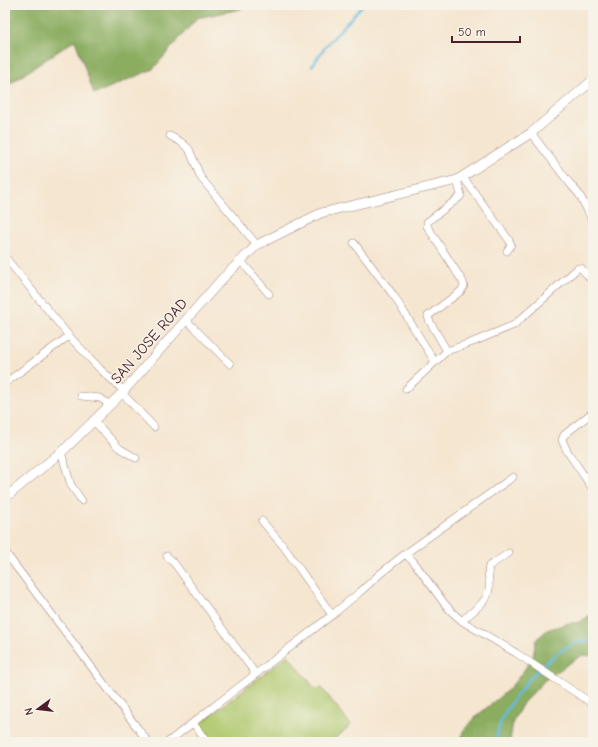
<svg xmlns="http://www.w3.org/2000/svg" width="598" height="747" viewBox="0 0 598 747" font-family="'Comic Neue',sans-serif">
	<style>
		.green { fill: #afc96e; stroke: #7c744c }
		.forest { fill: #8bad61; stroke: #6a6646 }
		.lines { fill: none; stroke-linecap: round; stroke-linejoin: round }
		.stream { stroke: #61bbdf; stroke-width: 2.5 }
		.minor-casing { stroke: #a0827e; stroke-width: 8 }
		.tertiary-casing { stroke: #a0827e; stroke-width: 10 }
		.minor { stroke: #fff; stroke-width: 7 }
		.tertiary { stroke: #fff; stroke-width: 9 }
		.labels { text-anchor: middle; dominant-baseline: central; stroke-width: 3; stroke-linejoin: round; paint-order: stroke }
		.street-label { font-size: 15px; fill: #4a1f2b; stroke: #f7f3e8 }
	</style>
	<rect width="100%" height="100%" fill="#f7f3e8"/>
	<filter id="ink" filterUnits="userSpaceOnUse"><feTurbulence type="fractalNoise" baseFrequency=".025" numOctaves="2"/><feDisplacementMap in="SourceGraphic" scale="8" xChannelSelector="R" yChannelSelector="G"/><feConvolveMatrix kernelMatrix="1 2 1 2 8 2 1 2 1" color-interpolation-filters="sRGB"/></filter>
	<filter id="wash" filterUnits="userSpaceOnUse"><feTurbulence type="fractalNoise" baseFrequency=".012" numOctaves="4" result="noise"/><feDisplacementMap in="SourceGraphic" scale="16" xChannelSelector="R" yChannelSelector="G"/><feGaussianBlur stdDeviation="0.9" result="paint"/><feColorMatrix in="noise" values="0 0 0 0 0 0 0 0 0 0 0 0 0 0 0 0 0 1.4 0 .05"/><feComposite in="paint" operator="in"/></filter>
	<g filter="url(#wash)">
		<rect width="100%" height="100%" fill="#f5e6d0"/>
		<path class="green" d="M288 655 316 690 321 687 351 725 331 742H210L201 730 200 724 202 722Z"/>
		<path class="forest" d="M5 5H241V9L197 18 153 69 94 94 75 40 5 87Z
			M593 613V656L583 655 574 660 545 680 523 703 513 721 510 742H461L463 731 478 715 509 689 522 673 533 657 536 640 547 630 566 624 580 622Z"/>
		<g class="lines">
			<path class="stream" d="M312 66 325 47 363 5
				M495 742C497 733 499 724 504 715 517 689 561 637 593 641"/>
		</g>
	</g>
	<g filter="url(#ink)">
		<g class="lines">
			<g class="minor-casing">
				<path id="minor" d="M531 133 571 185 579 194 587 209 593 223
					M170 136 181 142 189 149 201 178 257 245
					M463 177 509 240 511 245 507 251
					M354 243 394 296 435 362
					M5 257 69 336 100 369 124 391
					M241 261 269 294
					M186 320 230 364
					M447 351 429 320 428 316 461 291 464 286 463 282 427 226V222L460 197 461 195 457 180
					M5 383 69 336
					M406 389 447 351 473 342 514 325 578 268H581L593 282
					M122 393 154 427
					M81 396 100 398 110 405
					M593 412 564 435 562 440 567 451 593 489
					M93 420 119 448 136 458
					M61 452 71 485 82 501
					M262 521 284 547 332 615
					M5 552 148 742
					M405 554 513 477
					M167 556 174 563 255 673
					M462 621C471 612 488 602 489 589 490 581 487 574 489 566L509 553
					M193 723 207 742
					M168 742 332 615 360 592 381 573 405 554 413 561 444 603 452 612 462 621 516 653 593 704"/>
			</g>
			<g class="tertiary-casing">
				<path id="tertiary" d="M5 498 66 448 122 393 221 280 257 245 321 213 457 180 531 133 593 80"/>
			</g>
			<use href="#minor" class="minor"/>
			<use href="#tertiary" class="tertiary"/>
		</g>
	</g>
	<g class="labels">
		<g class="street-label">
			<text transform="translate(149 341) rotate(-49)">SAN JOSE ROAD</text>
		</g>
	</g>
	<rect width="598" height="747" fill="none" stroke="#f7f3e8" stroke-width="20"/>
	<g transform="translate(38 709) rotate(255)" stroke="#f7f3e8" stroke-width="3" paint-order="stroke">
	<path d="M0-3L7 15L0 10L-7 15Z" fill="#4a1f2b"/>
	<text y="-6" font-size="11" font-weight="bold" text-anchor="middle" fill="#4a1f2b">N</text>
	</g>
	<path d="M452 36v6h68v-6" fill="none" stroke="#4a1f2b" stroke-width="2"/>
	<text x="458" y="36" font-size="12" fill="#4a1f2b" stroke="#f7f3e8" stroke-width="3" paint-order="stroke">50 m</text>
</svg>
